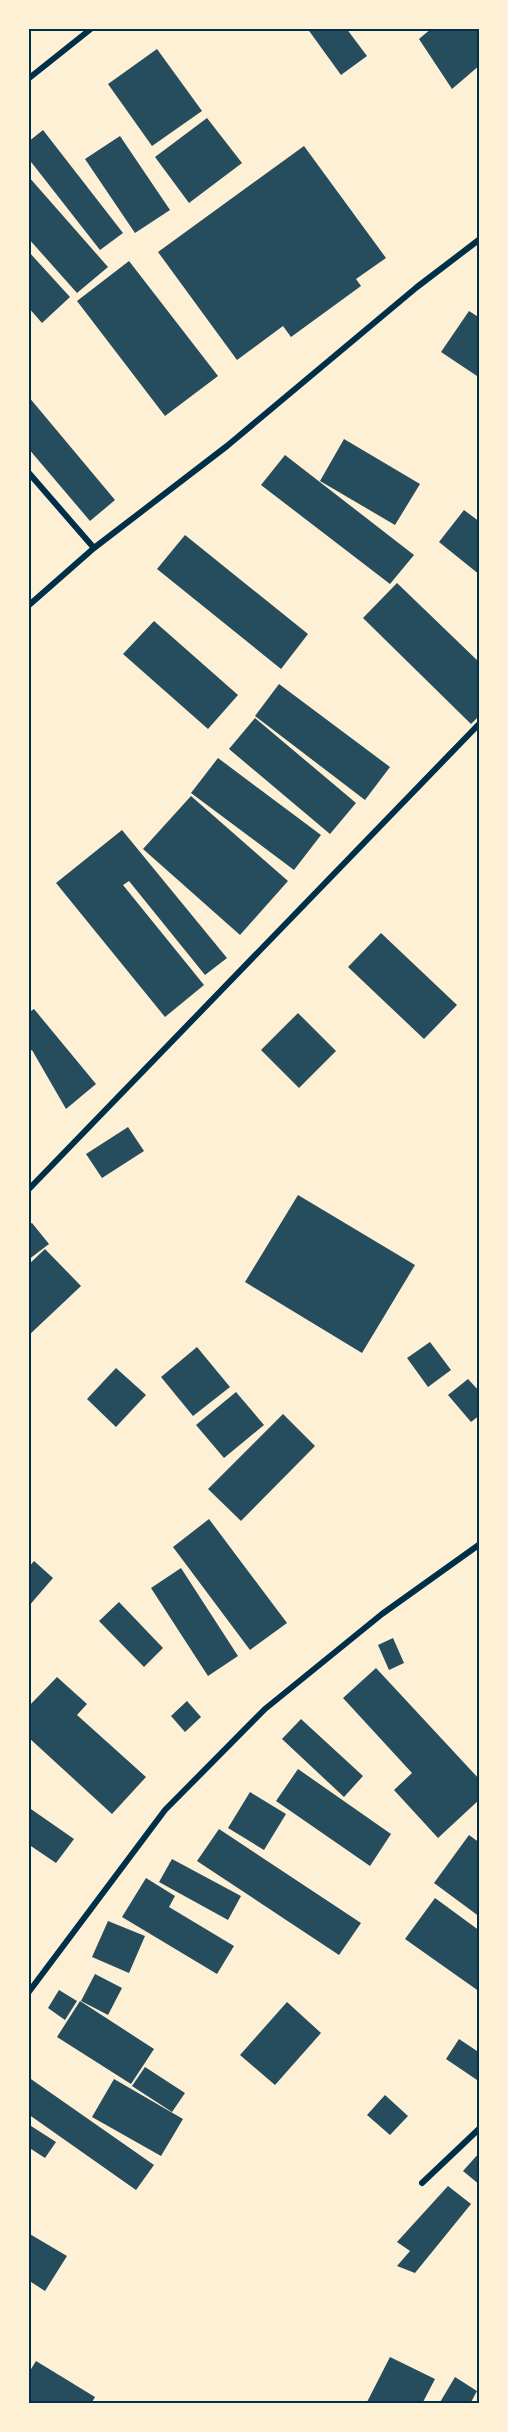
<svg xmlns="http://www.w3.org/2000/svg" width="508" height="2432" viewBox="0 0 508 2432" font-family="'Source Sans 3',sans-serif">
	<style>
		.building { fill: #264d5e }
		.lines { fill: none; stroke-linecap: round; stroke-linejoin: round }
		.minor { stroke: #003049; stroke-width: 6 }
		.neatline { fill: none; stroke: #003049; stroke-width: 2 }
	</style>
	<rect width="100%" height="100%" fill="#fdf0d5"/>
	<path class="building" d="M307 28H346L367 56 341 75Z
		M432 28H480V65L452 89 419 39Z
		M157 49 202 111 152 146 108 84Z
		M207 118 242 163 189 203 155 157Z
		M43 130 123 233 100 250 28 158V142Z
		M120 136 170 210 135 233 85 159Z
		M304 146 386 258 356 279 361 286 291 337 283 326 237 360 158 252Z
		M28 176 108 267 77 293 28 238Z
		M28 251 70 297 42 323 28 307Z
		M129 261 218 376 165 416 77 301Z
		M469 311 480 318V378L441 352Z
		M28 396 115 500 90 521 28 448Z
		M344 439 420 484 395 525 320 481Z
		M285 455 414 555 390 584 261 485Z
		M464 510 480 522V575L439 542Z
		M185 535 308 634 281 669 157 569Z
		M397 583 480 663V715L471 724 363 618Z
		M154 621 238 695 208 729 123 654Z
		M279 684 390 767 365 800 255 716Z
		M255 718 356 803 330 834 229 749Z
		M218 758 321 835 294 870 191 793Z
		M191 796 288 881 240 935 143 849Z
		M122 830 227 958 205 975 129 881 123 885 204 985 165 1017 56 883Z
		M381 933 457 1005 424 1039 348 967Z
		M34 1009 96 1084 66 1109 32 1050 28 1052V1013Z
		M298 1013 336 1051 299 1088 261 1050Z
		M128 1127 144 1151 102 1178 86 1154Z
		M298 1195 415 1265 362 1353 245 1282Z
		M32 1223 49 1244 28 1260V1225Z
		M45 1249 81 1286 28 1336V1265Z
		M430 1342 451 1370 428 1387 407 1358Z
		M197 1347 230 1387 193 1416 161 1377Z
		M116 1368 146 1395 116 1427 87 1399Z
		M468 1379 480 1392V1415L471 1422 448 1395Z
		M236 1392 264 1425 224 1458 196 1425Z
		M283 1414 315 1446 241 1521 208 1489Z
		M209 1519 287 1623 250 1650 173 1547Z
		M34 1561 53 1578 28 1607V1568Z
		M181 1568 238 1656 208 1676 151 1588Z
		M119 1602 163 1648 144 1667 99 1621Z
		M393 1638 404 1663 389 1670 378 1645Z
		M376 1668 480 1780V1799L438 1838 394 1790 412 1773 343 1698Z
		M57 1677 87 1704 77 1715 146 1777 112 1814 28 1737V1707Z
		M187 1701 201 1717 185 1732 171 1716Z
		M301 1719 363 1776 344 1797 282 1739Z
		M298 1769 391 1834 370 1866 276 1801Z
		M250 1792 286 1814 264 1850 228 1828Z
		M28 1807 74 1839 56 1863 28 1844Z
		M219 1829 361 1923 339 1955 197 1861Z
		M469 1835 480 1843V1917L434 1883Z
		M172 1859 241 1896 228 1920 159 1882Z
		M146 1878 175 1896 169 1907 234 1946 217 1974 122 1917Z
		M435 1898 480 1931V1992L405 1939Z
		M108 1921 145 1936 129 1973 92 1957Z
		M95 1974 122 1988 108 2015 81 2001Z
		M59 1990 77 2001 65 2020 48 2008Z
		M80 2001 154 2049 131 2084 57 2037Z
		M287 2002 321 2033 275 2085 240 2055Z
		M459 2039 480 2053V2082L446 2059Z
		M145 2067 185 2093 172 2112 132 2086Z
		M28 2077 154 2165 136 2190 28 2114Z
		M114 2079 183 2119 161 2156 92 2117Z
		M385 2095 408 2116 390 2135 367 2115Z
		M28 2124 56 2142 45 2158 28 2147Z
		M480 2152V2185L463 2171Z
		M448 2186 471 2204 415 2273 397 2266 410 2251 397 2242Z
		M28 2233 67 2256 45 2291 28 2280Z
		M390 2357 435 2379 422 2404H366Z
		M36 2361 95 2397 91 2404H28V2374Z
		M455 2377 477 2391 470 2404H439Z"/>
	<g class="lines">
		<path class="minor" d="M28 79 92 28
			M28 472 94 548
			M28 606 94 548 227 446 417 287 480 239
			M28 1190 480 723
			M28 1993 165 1810 265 1709 382 1614 480 1544
			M422 2183 480 2128"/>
	</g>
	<rect width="508" height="2432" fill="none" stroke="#fdf0d5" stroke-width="60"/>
	<rect x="30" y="30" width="448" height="2372" class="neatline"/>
</svg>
